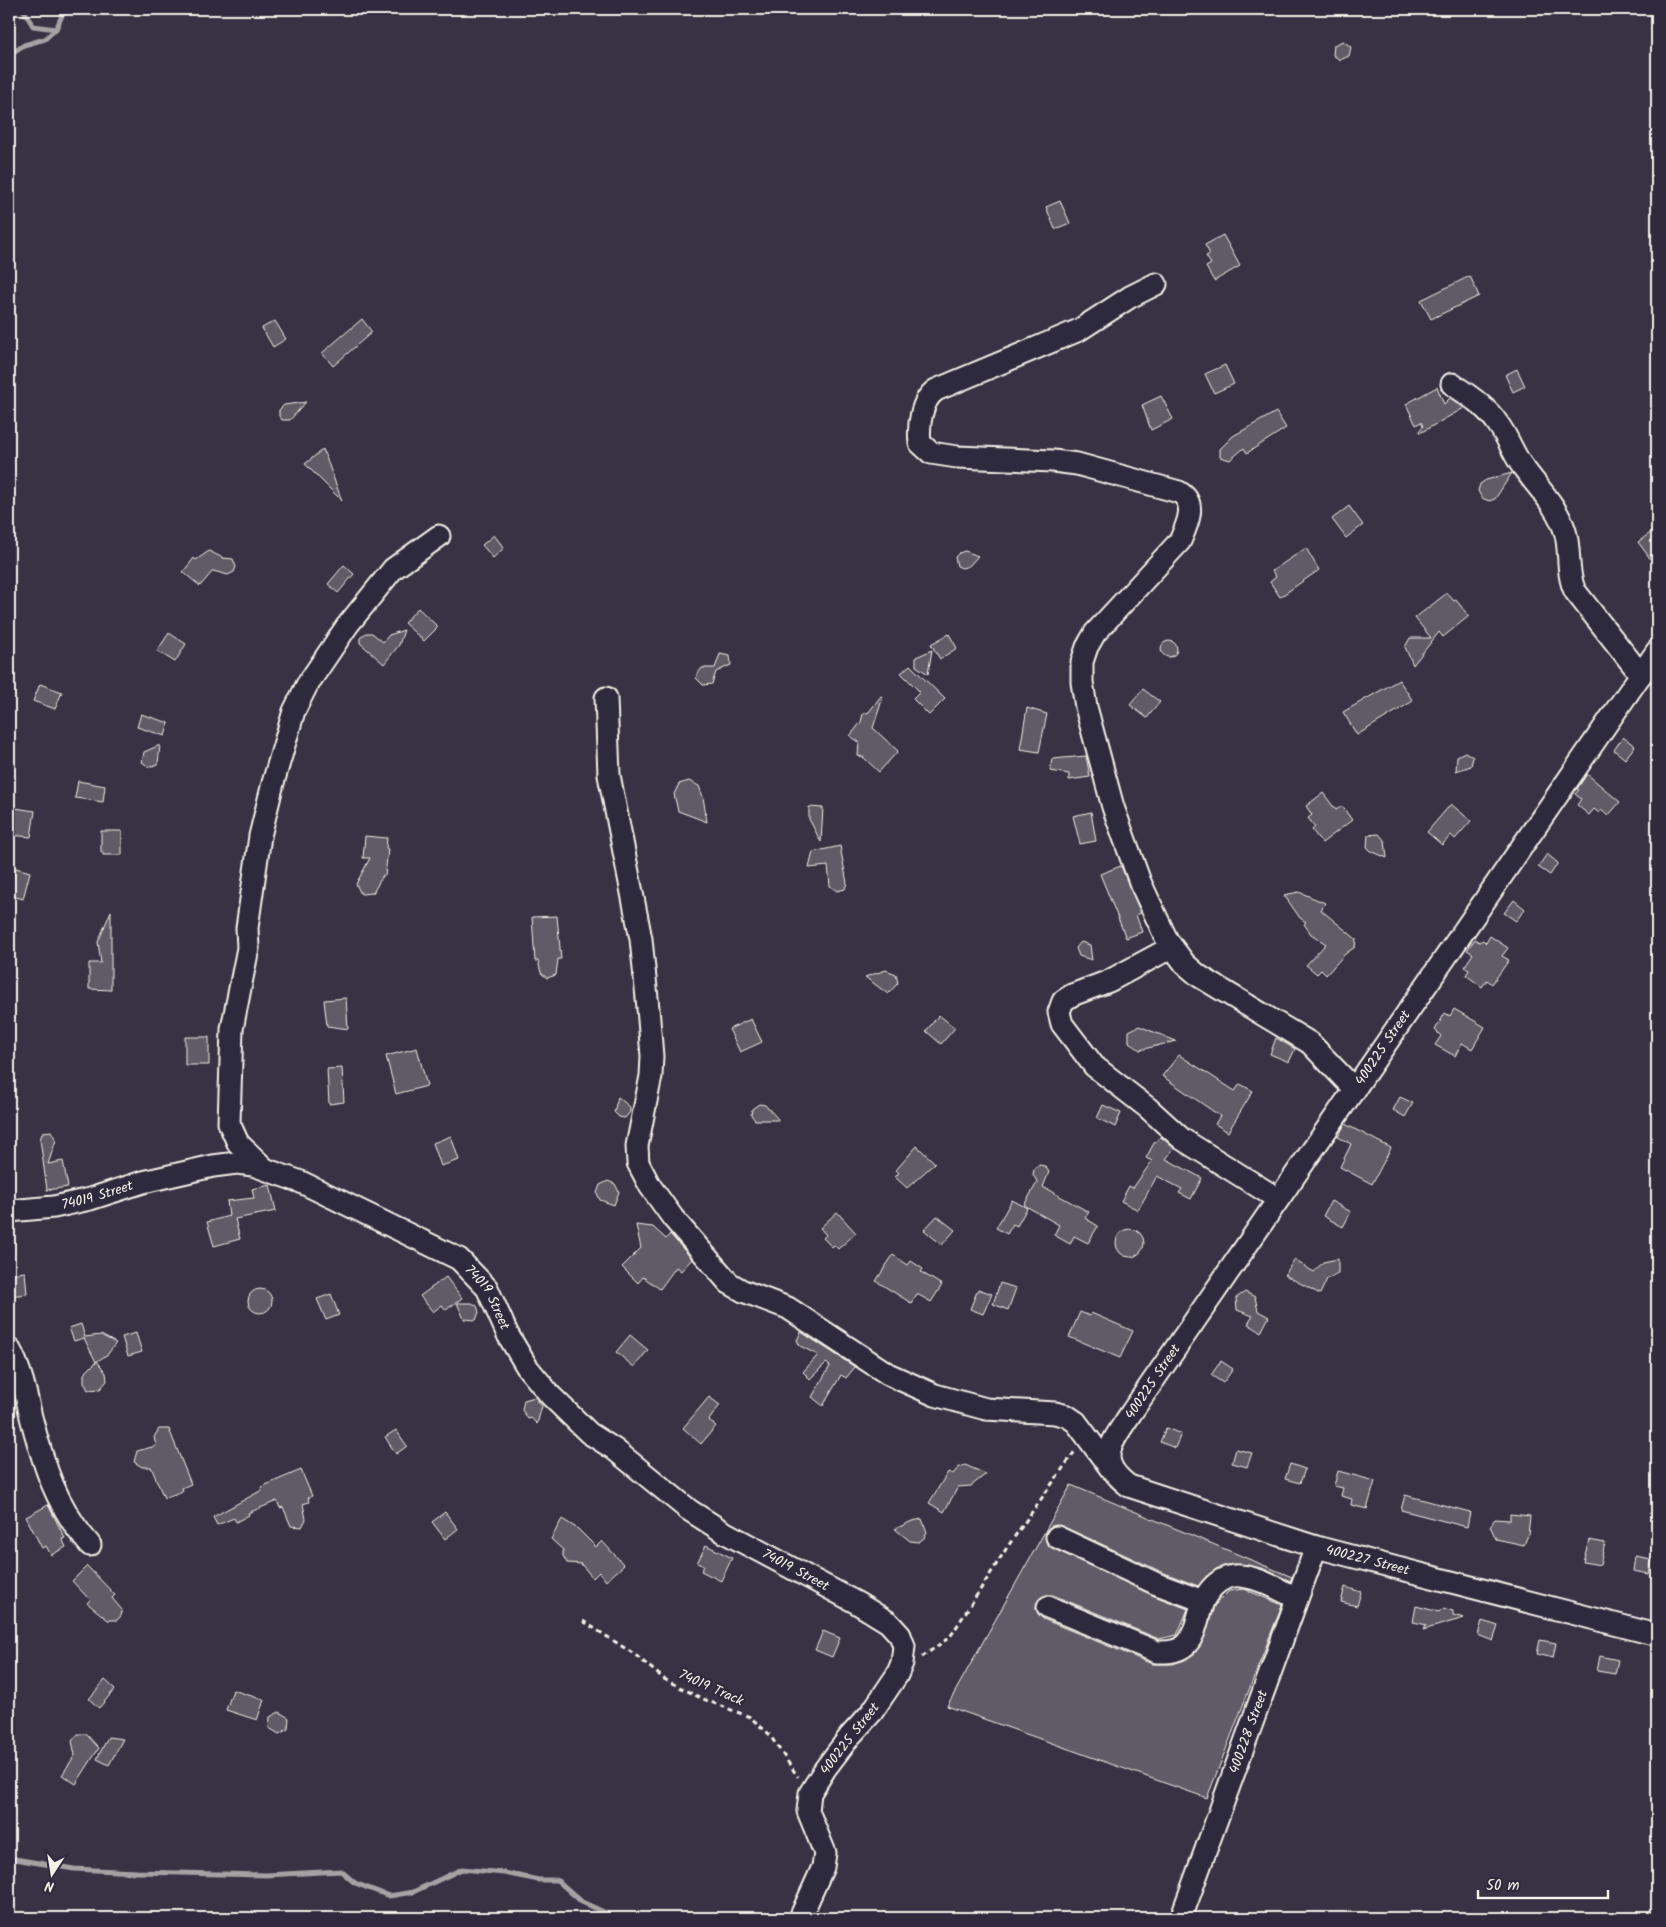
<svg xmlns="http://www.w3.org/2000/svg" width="1666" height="1927" viewBox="0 0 1666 1927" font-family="Kalam,sans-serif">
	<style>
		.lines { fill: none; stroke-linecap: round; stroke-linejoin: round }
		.stream { stroke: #a6a2a4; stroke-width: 5 }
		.building { fill: #5f5c67; stroke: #f4f1e8 }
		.minor-casing { stroke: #f4f1e8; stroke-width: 25 }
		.path { stroke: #f4f1e8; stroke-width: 3; stroke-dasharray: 5 4; stroke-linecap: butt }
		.minor { stroke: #2f2a3d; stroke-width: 21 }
		.labels { text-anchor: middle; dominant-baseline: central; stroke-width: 4.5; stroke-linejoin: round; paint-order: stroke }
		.street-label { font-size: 14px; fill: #f4f1e8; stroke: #2f2a3d }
	</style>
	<rect width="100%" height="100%" fill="#373244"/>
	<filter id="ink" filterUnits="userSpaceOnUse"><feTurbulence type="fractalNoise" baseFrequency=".02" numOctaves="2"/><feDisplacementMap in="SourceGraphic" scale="10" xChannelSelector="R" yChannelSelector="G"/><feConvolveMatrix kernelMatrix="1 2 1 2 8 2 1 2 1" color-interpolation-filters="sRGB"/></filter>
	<g filter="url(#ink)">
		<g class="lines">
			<path class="stream" d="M23 9 33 26 56 29
				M9 55 24 45 45 39 56 29 65 9
				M9 1858 74 1869 137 1872 266 1875 341 1871 355 1883 389 1896 413 1892 462 1869 504 1873 539 1880H557L582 1902 606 1913 611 1918"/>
		</g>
		<path class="building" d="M1343 41 1351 47 1349 56 1340 60 1333 55 1334 45Z
			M1060 201 1070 223 1055 229 1046 207Z
			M1223 235 1240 266 1214 281 1206 267 1211 264 1206 256 1210 254 1205 245Z
			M1470 276 1479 296 1431 319 1421 300Z
			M362 319 372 332 333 366 322 353Z
			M275 321 286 339 273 347 262 328Z
			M1225 365 1234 384 1214 393 1205 374Z
			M1517 369 1525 386 1513 392 1505 375Z
			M1437 387 1444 404 1450 398 1464 408 1420 433 1419 431 1423 426 1421 422 1416 425 1406 404Z
			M1161 396 1173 419 1151 430 1142 405Z
			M306 402 290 420H282L279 416V410L284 405Z
			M1276 412 1286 428 1247 453 1244 448 1230 460 1220 457V449L1233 436Z
			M323 449 342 501 305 464Z
			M1512 473 1495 499 1489 501 1482 498 1478 491 1480 484 1486 480Z
			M1349 506 1363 525 1346 538 1332 519Z
			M1657 528V568L1638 542Z
			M494 535 504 548 493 558 482 545Z
			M1306 548 1319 570 1280 597 1270 582 1276 577 1272 571Z
			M209 551 223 558 233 559 236 567 234 572 228 575 213 571 200 586 183 572 194 558 196 560Z
			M965 551 978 556 969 566 962 568 957 566 955 557 959 553Z
			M344 565 354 574 338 593 328 584Z
			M1447 593 1454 601 1456 600 1469 616 1443 637 1439 632 1413 665 1405 647 1410 638H1431L1415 618Z
			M418 608 438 627 424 641 404 623Z
			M404 630 399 645 384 664 360 643V638L366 633H372L383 642 389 635Z
			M169 633 186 644 175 662 157 651Z
			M949 634 957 648 940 659 931 644Z
			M1161 649a8 8 0 1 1 16 0a8 8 0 1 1-16 0Z
			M932 650 928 674 916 666V657Z
			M720 654 730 656 731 665 716 672 712 684 703 685 696 678 698 673 702 668H715Z
			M910 665 945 699 929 715 913 699 920 692 901 673Z
			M1399 680 1413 701 1357 735 1343 712Z
			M40 684 62 692 55 709 33 701Z
			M1143 689 1160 702 1147 718 1130 705Z
			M881 696 883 697 873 728 898 751 879 772 863 757 858 756 859 742 850 736 861 722 863 714 869 712Z
			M1027 708 1047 714 1039 752 1020 749Z
			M141 714 169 723 165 736 137 727Z
			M1623 737 1635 746 1625 759 1614 750Z
			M160 745 158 764 149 767 142 762 144 752Z
			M1465 752 1473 757 1471 766 1456 771 1457 756Z
			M1086 756 1090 777 1069 780V774L1050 771 1052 759Z
			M1587 774 1620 802 1608 816 1601 810 1599 813 1594 809 1589 815 1577 805 1581 799 1575 794 1579 790 1577 789Z
			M78 781 105 786 103 802 75 798Z
			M689 781 699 786 703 797 707 822 678 811 674 794 679 784Z
			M1323 793 1336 810 1342 806 1352 820 1322 843 1312 830 1315 827 1308 818 1312 815 1306 806Z
			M1451 804 1471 821 1455 839 1451 835 1442 845 1427 832Z
			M809 807 823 808 821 842 809 819Z
			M15 808 35 811 31 837 11 835Z
			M1091 812 1096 841 1080 844 1073 816Z
			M101 831H122V855H103V852H101Z
			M1379 834 1385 841 1387 858 1371 851 1367 847 1368 835Z
			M365 836 387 838 386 848 388 849 385 876 383 875 373 893 361 894 356 884 370 858H363Z
			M840 846 847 883 845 889 837 891 830 886 828 866 809 868 813 852Z
			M1547 854 1558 863 1550 875 1538 867Z
			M1121 866 1141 913 1136 915 1142 932 1126 938 1100 874Z
			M16 868 30 872 23 899 9 895Z
			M1299 892 1325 903 1321 910 1356 939 1355 947 1345 954 1326 975 1321 970 1317 974 1306 965 1326 944 1311 934 1304 924 1306 922 1300 918 1284 895Z
			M1514 900 1525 909 1516 921 1504 913Z
			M111 911V990L89 989V963H101L98 942Z
			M557 916 561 959H558L556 975 547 978 541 973 538 961H535L532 917Z
			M1490 936 1508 948 1502 956 1509 960 1492 984 1487 980 1482 987 1466 975 1469 970 1464 967 1473 954 1467 950 1475 939 1479 942 1483 940 1486 943Z
			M1081 942 1090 945 1092 960 1079 956 1076 948Z
			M886 970 896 974 898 983 888 994 865 977Z
			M346 998 348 1029 327 1026 324 1000Z
			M1454 1009 1485 1027 1472 1049 1462 1043 1455 1056 1435 1045 1441 1036 1435 1030 1445 1013 1450 1016Z
			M939 1015 955 1028 941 1044 926 1031Z
			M751 1019 762 1042 740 1052 729 1029Z
			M1139 1026 1176 1041 1140 1050 1129 1042V1031Z
			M185 1037H209V1065H185Z
			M1276 1038 1295 1049 1289 1062 1270 1054Z
			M417 1048 427 1086 396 1094 386 1056Z
			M1179 1055 1235 1091 1240 1084 1253 1091 1228 1132 1215 1124 1220 1116 1162 1076Z
			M342 1068 344 1102 329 1104 327 1069Z
			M618 1097 630 1107V1112L625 1118 619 1117 614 1112Z
			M1400 1097 1413 1103 1405 1117 1393 1110Z
			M759 1104 765 1105 779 1120H755L751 1115 752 1109Z
			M1103 1105 1121 1113 1115 1127 1097 1118Z
			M1345 1124 1391 1148 1372 1184 1340 1167 1351 1144 1338 1137Z
			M51 1131 56 1140 48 1164 63 1161 68 1187 47 1190 40 1139 43 1132Z
			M451 1136 459 1160 441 1166 433 1143Z
			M1161 1137 1174 1148 1166 1159 1202 1178 1191 1199 1179 1193 1182 1189 1157 1176 1138 1210 1121 1201 1129 1186 1133 1188 1152 1161 1146 1158 1154 1143Z
			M917 1146 935 1163 907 1188 895 1177 899 1173 896 1170Z
			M1039 1165 1045 1166 1049 1172 1043 1187 1089 1212 1085 1218 1098 1226 1088 1243 1074 1236 1070 1244 1054 1235 1059 1225 1024 1205 1037 1183 1039 1184 1033 1175 1034 1169Z
			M608 1181 615 1184 619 1192 614 1205 600 1200 597 1193 600 1185Z
			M270 1185 276 1211 235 1219 240 1239 214 1246 207 1222 229 1216 227 1201 254 1198 252 1189Z
			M1012 1200 1027 1208 1017 1226 1013 1224 1007 1234 996 1228Z
			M1331 1201 1351 1212 1343 1227 1323 1216Z
			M837 1212 856 1233 838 1249 834 1245 832 1247 823 1238 826 1235 820 1228Z
			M937 1216 955 1230 942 1245 924 1230Z
			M636 1225 653 1227 666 1239 670 1234 692 1259 681 1271 676 1267 660 1289 643 1277 638 1283 622 1267 641 1248Z
			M1116 1243a14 14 0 1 1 28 0a14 14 0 1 1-28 0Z
			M893 1255 908 1265 911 1261 923 1269 921 1272 942 1285 931 1302 917 1294 911 1303 876 1281Z
			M1338 1259V1273L1327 1279 1320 1294 1285 1275 1294 1260 1314 1272 1323 1262Z
			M25 1272 27 1294 9 1296V1274Z
			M446 1277 462 1298 446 1310 442 1305 433 1312 420 1296Z
			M1000 1283 1016 1288 1008 1310 993 1304Z
			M978 1289 992 1294 983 1314 970 1309Z
			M248 1301a12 12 0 1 1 24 0a12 12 0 1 1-24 0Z
			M1245 1292 1255 1297 1258 1311 1269 1317 1261 1332 1248 1324 1253 1316 1237 1310 1236 1298Z
			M331 1294 339 1315 326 1320 317 1299Z
			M457 1303H472L477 1306 479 1312 476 1320 464 1319Z
			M1080 1312 1090 1316 1091 1313 1133 1331 1120 1358 1069 1337Z
			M81 1324 85 1337 101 1335 116 1343 108 1354 96 1362 84 1338 74 1341 69 1328Z
			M801 1332 855 1367 846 1378 841 1375 823 1406 812 1397 830 1366 826 1363 810 1379 803 1372 818 1355 800 1346 797 1340Z
			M136 1333 142 1352 128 1356 122 1337Z
			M630 1335 648 1350 634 1367 616 1352Z
			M97 1361 106 1373 107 1381 100 1389 88 1390 84 1382V1374Z
			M1221 1361 1233 1369 1223 1383 1211 1375Z
			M535 1397 542 1406 537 1424 531 1418 528 1419 522 1410 524 1400Z
			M709 1397 720 1405 709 1420 716 1426 701 1444 683 1428Z
			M1166 1428 1181 1434 1175 1448 1160 1442Z
			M159 1429H169L191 1484 182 1488 183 1491 164 1498 151 1467H142L134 1462 137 1451 156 1446 154 1437Z
			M396 1430 407 1446 396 1454 385 1437Z
			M1236 1449 1252 1453 1247 1467 1232 1463Z
			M1290 1464 1305 1469 1300 1483 1285 1479Z
			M965 1465 986 1474 971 1486 958 1487 944 1512 929 1503 948 1472 953 1474 958 1468Z
			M301 1470 312 1496 308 1498 309 1502 303 1504 306 1519 302 1527 291 1526 283 1507 280 1508 277 1501 248 1513 249 1515 236 1522 234 1518 217 1525 213 1517 262 1490 261 1487Z
			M1338 1471 1375 1481 1367 1509 1351 1505 1352 1499 1341 1496 1343 1488 1334 1486Z
			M1071 1485 1292 1577 1290 1581 1262 1568 1234 1564 1216 1569 1198 1586 1162 1572 1062 1526 1050 1527 1046 1532 1047 1544 1052 1548 1152 1595 1188 1609 1177 1635 1159 1639 1053 1595H1046L1037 1602 1036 1609 1043 1619 1152 1664H1173L1185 1660 1195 1653 1205 1636 1214 1606 1229 1591 1244 1589 1282 1605 1207 1798 947 1706Z
			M1405 1495 1470 1512 1467 1527 1401 1510Z
			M48 1505 65 1538 62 1539 66 1547 51 1555 46 1546 42 1548 26 1517Z
			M445 1512 458 1529 445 1539 432 1522Z
			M1510 1514 1530 1516 1528 1535 1524 1545 1496 1539 1490 1526 1495 1519 1510 1520Z
			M562 1519 578 1529 596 1547 602 1541 624 1565 606 1581 599 1572 593 1578 581 1564 567 1563 563 1556V1550L551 1539Z
			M922 1519 927 1532 924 1538 919 1542 910 1541 895 1529 912 1521Z
			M1589 1540 1605 1543 1600 1565 1583 1562Z
			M706 1545 732 1558 721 1581 701 1571 704 1566 697 1563Z
			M1635 1556 1652 1559 1649 1574 1633 1571Z
			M87 1566 115 1595 112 1598 122 1610 121 1616 117 1620H108L87 1603 90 1600 72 1581Z
			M1345 1587 1361 1592 1357 1606 1341 1602Z
			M1416 1606 1439 1612 1443 1608 1453 1611V1615L1464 1618 1423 1630 1427 1625 1413 1622Z
			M1482 1621 1498 1626 1493 1641 1478 1635Z
			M823 1631 840 1638 832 1657 815 1650Z
			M1540 1640 1556 1643 1553 1658 1537 1654Z
			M1600 1656 1618 1660 1615 1674 1597 1671Z
			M105 1680 115 1689 99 1708 89 1699Z
			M233 1690 264 1700 257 1720 226 1710Z
			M279 1712 289 1718 288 1729 279 1734 269 1728 270 1717Z
			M78 1734H86L99 1748 76 1784 62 1775 75 1755 72 1741Z
			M108 1737 123 1739 109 1765 97 1759Z"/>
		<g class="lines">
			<g class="minor-casing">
				<g id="minor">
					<path d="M1156 284 1130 297 1079 330 936 390C921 400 918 426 920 443L931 453 957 457 1053 461 1077 464 1179 492C1198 503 1187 525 1180 541L1095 633 1087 647 1082 662V682L1086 707 1113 807 1140 882 1167 940 1185 964 1199 976 1310 1043 1355 1090"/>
					<path d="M1452 384C1468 395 1487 407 1498 424 1508 437 1513 454 1523 467 1538 488 1557 506 1565 531 1571 550 1566 573 1575 591L1641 675"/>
					<path id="s1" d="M1657 651 1131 1413C1112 1443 1094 1460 1129 1486L1316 1547 1657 1635"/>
					<path d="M606 698 609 775 641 939 648 1008 652 1056 651 1076 637 1146 638 1163 650 1186 673 1218 729 1283 743 1291 788 1308 888 1374 935 1395 986 1409 1055 1413 1067 1416 1076 1422 1111 1469"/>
					<path d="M1172 947 1109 981 1072 995 1063 1001 1059 1012 1062 1024 1094 1066 1148 1108 1182 1139 1278 1199"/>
					<path d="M264 1168 238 1143 229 1123 232 1029 248 948 247 928 260 836 273 783 294 711 307 685 347 626 393 569 439 536"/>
					<path id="s2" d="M9 1211 54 1207 90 1199 143 1182 213 1166 237 1163 253 1165 301 1182 459 1259 487 1288 508 1335 527 1367 551 1396 589 1433 614 1449 689 1510 722 1531 857 1603 888 1622 900 1635 904 1646 902 1663 897 1675 872 1712 850 1736 825 1769 810 1793 808 1811 825 1853 823 1867 800 1918"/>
					<path d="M9 1348C21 1369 26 1394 31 1417 44 1466 56 1506 90 1545"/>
					<path d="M1057 1537 1157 1584 1203 1601C1227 1556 1262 1582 1297 1598"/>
					<path d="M1048 1607 1157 1652C1195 1654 1193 1632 1203 1601"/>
					<path id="s3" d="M1181 1918 1316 1547"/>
				</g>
			</g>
			<path class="path" d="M583 1621 634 1654 664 1679 703 1699 750 1717 769 1734 798 1777
				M922 1657 950 1637 1008 1546 1075 1451"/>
			<use href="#minor" class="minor"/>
		</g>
	</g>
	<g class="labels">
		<g class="street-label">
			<text transform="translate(1383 1048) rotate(-56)">400225 Street</text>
			<text stroke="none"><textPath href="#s2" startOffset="90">74019 Street</textPath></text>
			<text stroke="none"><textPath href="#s2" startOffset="525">74019 Street</textPath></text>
			<text transform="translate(1153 1382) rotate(-56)">400225 Street</text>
			<text stroke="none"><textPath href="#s1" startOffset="1262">400227 Street</textPath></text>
			<text stroke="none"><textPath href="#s2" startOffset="945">74019 Street</textPath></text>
			<text transform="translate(711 1688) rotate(24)">74019 Track</text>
			<text stroke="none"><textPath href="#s3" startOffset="198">400228 Street</textPath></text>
			<text transform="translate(850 1739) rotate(-52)">400225 Street</text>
		</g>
	</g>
	<rect width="1666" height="1927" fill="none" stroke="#2f2a3d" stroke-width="30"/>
	<rect x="15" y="15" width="1636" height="1897" fill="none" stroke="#f4f1e8" stroke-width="2" filter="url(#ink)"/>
	<g transform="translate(52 1874) rotate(192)" stroke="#2f2a3d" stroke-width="4" paint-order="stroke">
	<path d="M0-4L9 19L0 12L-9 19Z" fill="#f4f1e8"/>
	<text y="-8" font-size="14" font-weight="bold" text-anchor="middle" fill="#f4f1e8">N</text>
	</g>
	<path d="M1478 1890v8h130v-8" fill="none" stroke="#f4f1e8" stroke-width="2.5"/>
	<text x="1486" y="1890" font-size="15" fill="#f4f1e8" stroke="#2f2a3d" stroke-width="4" paint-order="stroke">50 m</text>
</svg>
